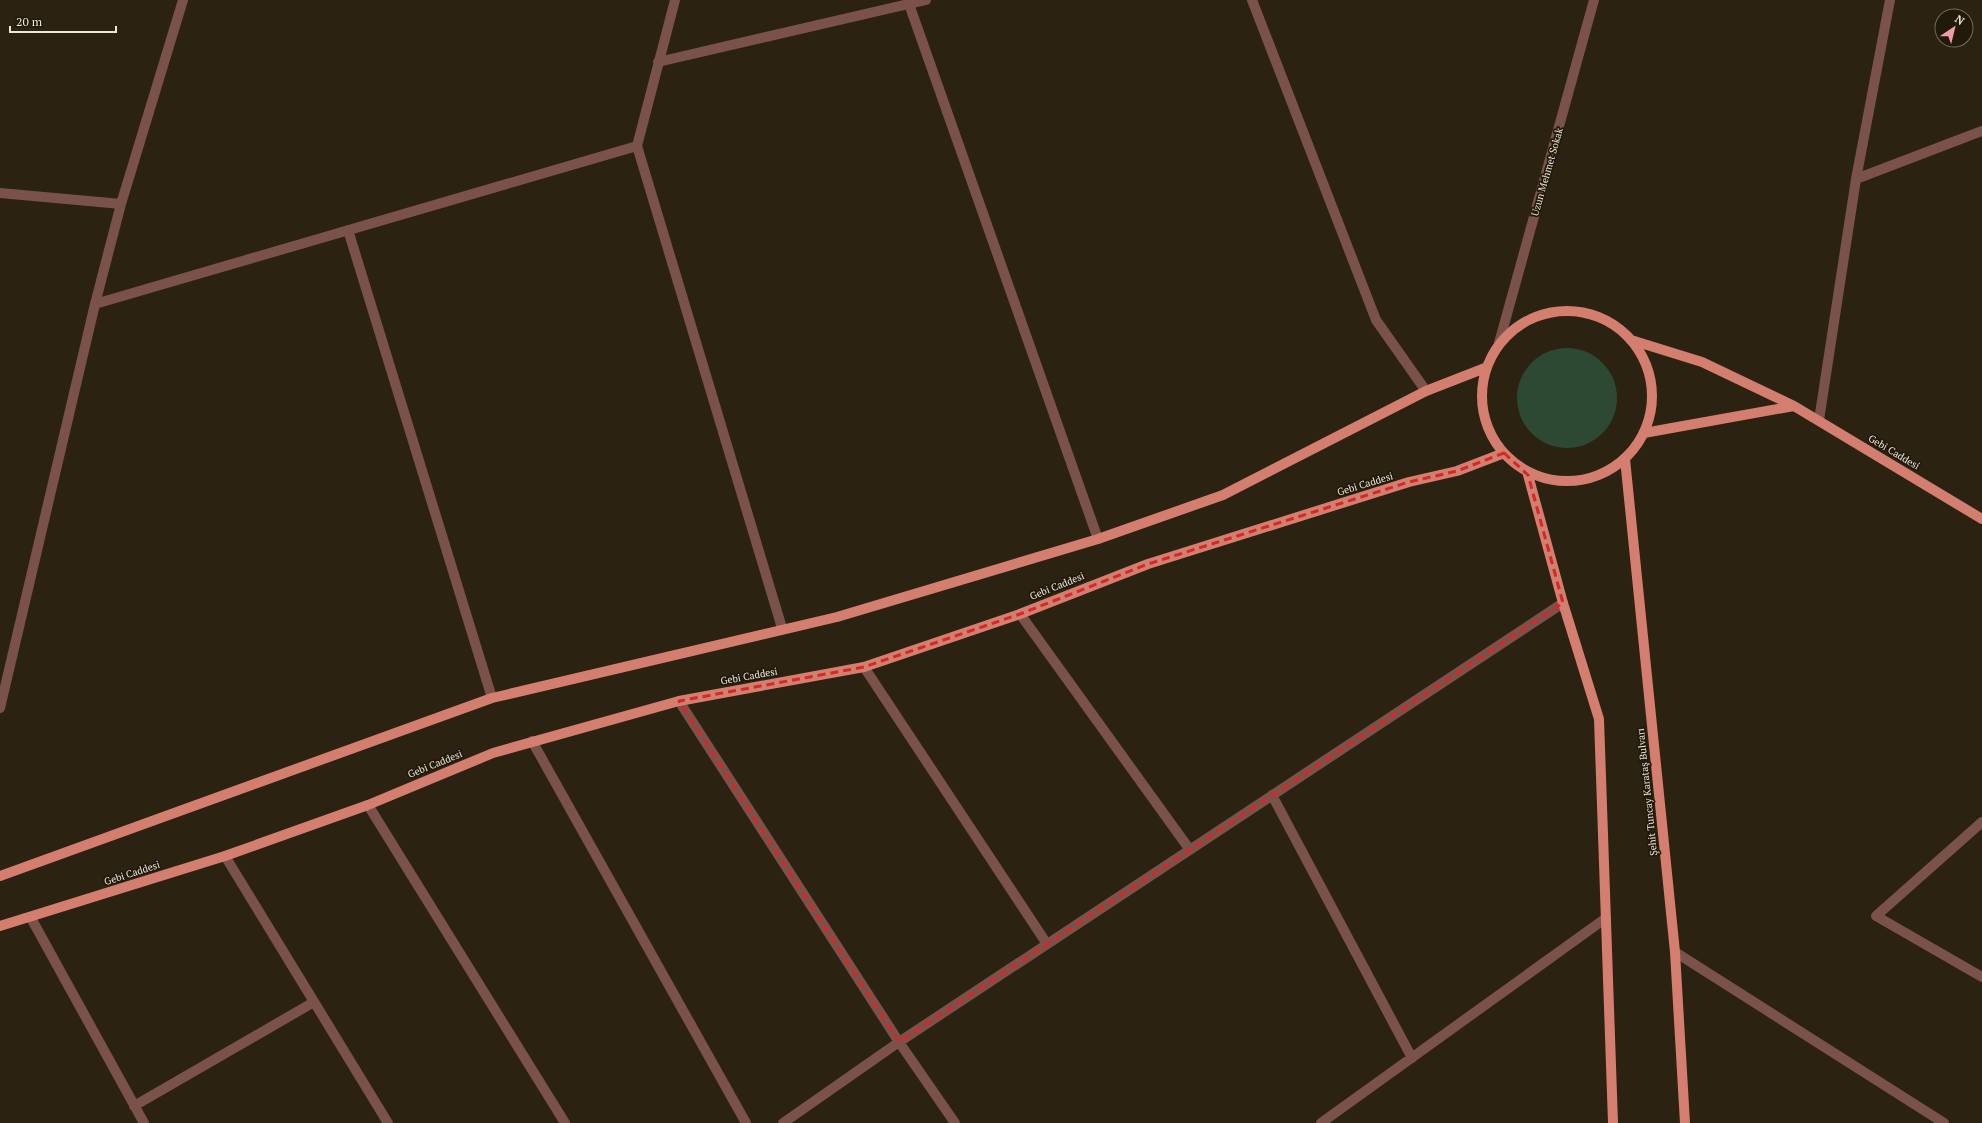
<svg xmlns="http://www.w3.org/2000/svg" width="1982" height="1123" viewBox="0 0 1982 1123" font-family="'PT Serif',serif">
	<style>
		.green { fill: #2d4833 }
		.lines { fill: none; stroke-linecap: round; stroke-linejoin: round }
		.minor { stroke: #7b524a; stroke-width: 10 }
		.major { stroke: #d37e6e; stroke-width: 10 }
		.marked { fill: none; stroke: #d62828; stroke-width: 3; stroke-dasharray: 8 5; stroke-linejoin: round }
		.labels { text-anchor: middle; dominant-baseline: central; stroke-width: 3.5; stroke-linejoin: round; paint-order: stroke }
		.street-label { font-size: 10px; fill: #ece6dc; stroke: #211909 }
	</style>
	<rect width="100%" height="100%" fill="#2b2212"/>
	<path class="green" d="M1517 398a50 50 0 1 1 100 0a50 50 0 1 1-100 0Z"/>
	<g class="lines">
		<path class="minor" d="M675 0 637 146 782 628
			M1252 0 1376 320 1426 391
			M909 4 1098 539
			M658 62 926 0
			M1856 179 1982 131
			M0 193 121 204
			M348 230 492 698
			M95 304 637 146
			M1499 343 1594 0
			M1819 420 1856 179 1890 0
			M1020 614 1190 850
			M864 667 1047 944
			M679 701 899 1042 955 1123
			M0 708 95 304 121 204 183 0
			M532 741 746 1123
			M1272 795 1412 1058
			M368 805 565 1123
			M1982 822 1876 916 1982 977
			M225 856 388 1123
			M31 918 144 1123
			M1675 952 1944 1123
			M134 1106 314 1002
			M783 1123 899 1042 1563 603
			M1321 1123 1606 918"/>
		<path class="major" d="M1482 396a85 85 0 1 1 170 0a85 85 0 1 1-170 0Z
			M1631 340 1702 362 1794 406 1982 519
			M1644 433 1794 406
			M1625 459 1675 952 1685 1123
			M1528 475 1563 603 1599 719 1613 1123
			M0 876 492 698 837 617 1098 539 1223 495 1426 391 1485 368
			M0 926 225 856 368 805 493 753 679 701 864 667 1020 614 1148 564 1409 482 1457 471 1504 453"/>
	</g>
	<path class="marked" d="M1504 453 1528 475 1563 603 899 1042 679 701 864 667 1020 614 1148 564 1409 482 1457 471Z"/>
	<g class="labels">
		<g class="street-label">
			<text transform="translate(1547 172) rotate(-74)">Uzun Mehmet Sokak</text>
			<text transform="translate(1894 452) rotate(31)">Gebi Caddesi</text>
			<text transform="translate(1365 484) rotate(-17)">Gebi Caddesi</text>
			<text transform="translate(1057 586) rotate(-22)">Gebi Caddesi</text>
			<text transform="translate(749 676) rotate(-10)">Gebi Caddesi</text>
			<text transform="translate(435 764) rotate(-22)">Gebi Caddesi</text>
			<text transform="translate(1647 792) rotate(-96)">Şehit Tuncay Karataş Bulvarı</text>
			<text transform="translate(132 873) rotate(-18)">Gebi Caddesi</text>
		</g>
	</g>
	<g transform="translate(1954 28) rotate(35)"><circle r="19" fill="#211909" stroke="#726b5d"/>
	<path d="M0-3L7 15L0 10L-7 15Z" fill="#f29aad"/>
	<text y="-6" font-size="11" font-weight="bold" text-anchor="middle" fill="#ece6dc">N</text>
	</g>
	<path d="M10 26v6h106v-6" fill="none" stroke="#ece6dc" stroke-width="2"/>
	<text x="16" y="26" font-size="12" fill="#ece6dc" stroke="#211909" stroke-width="3" paint-order="stroke">20 m</text>
</svg>
